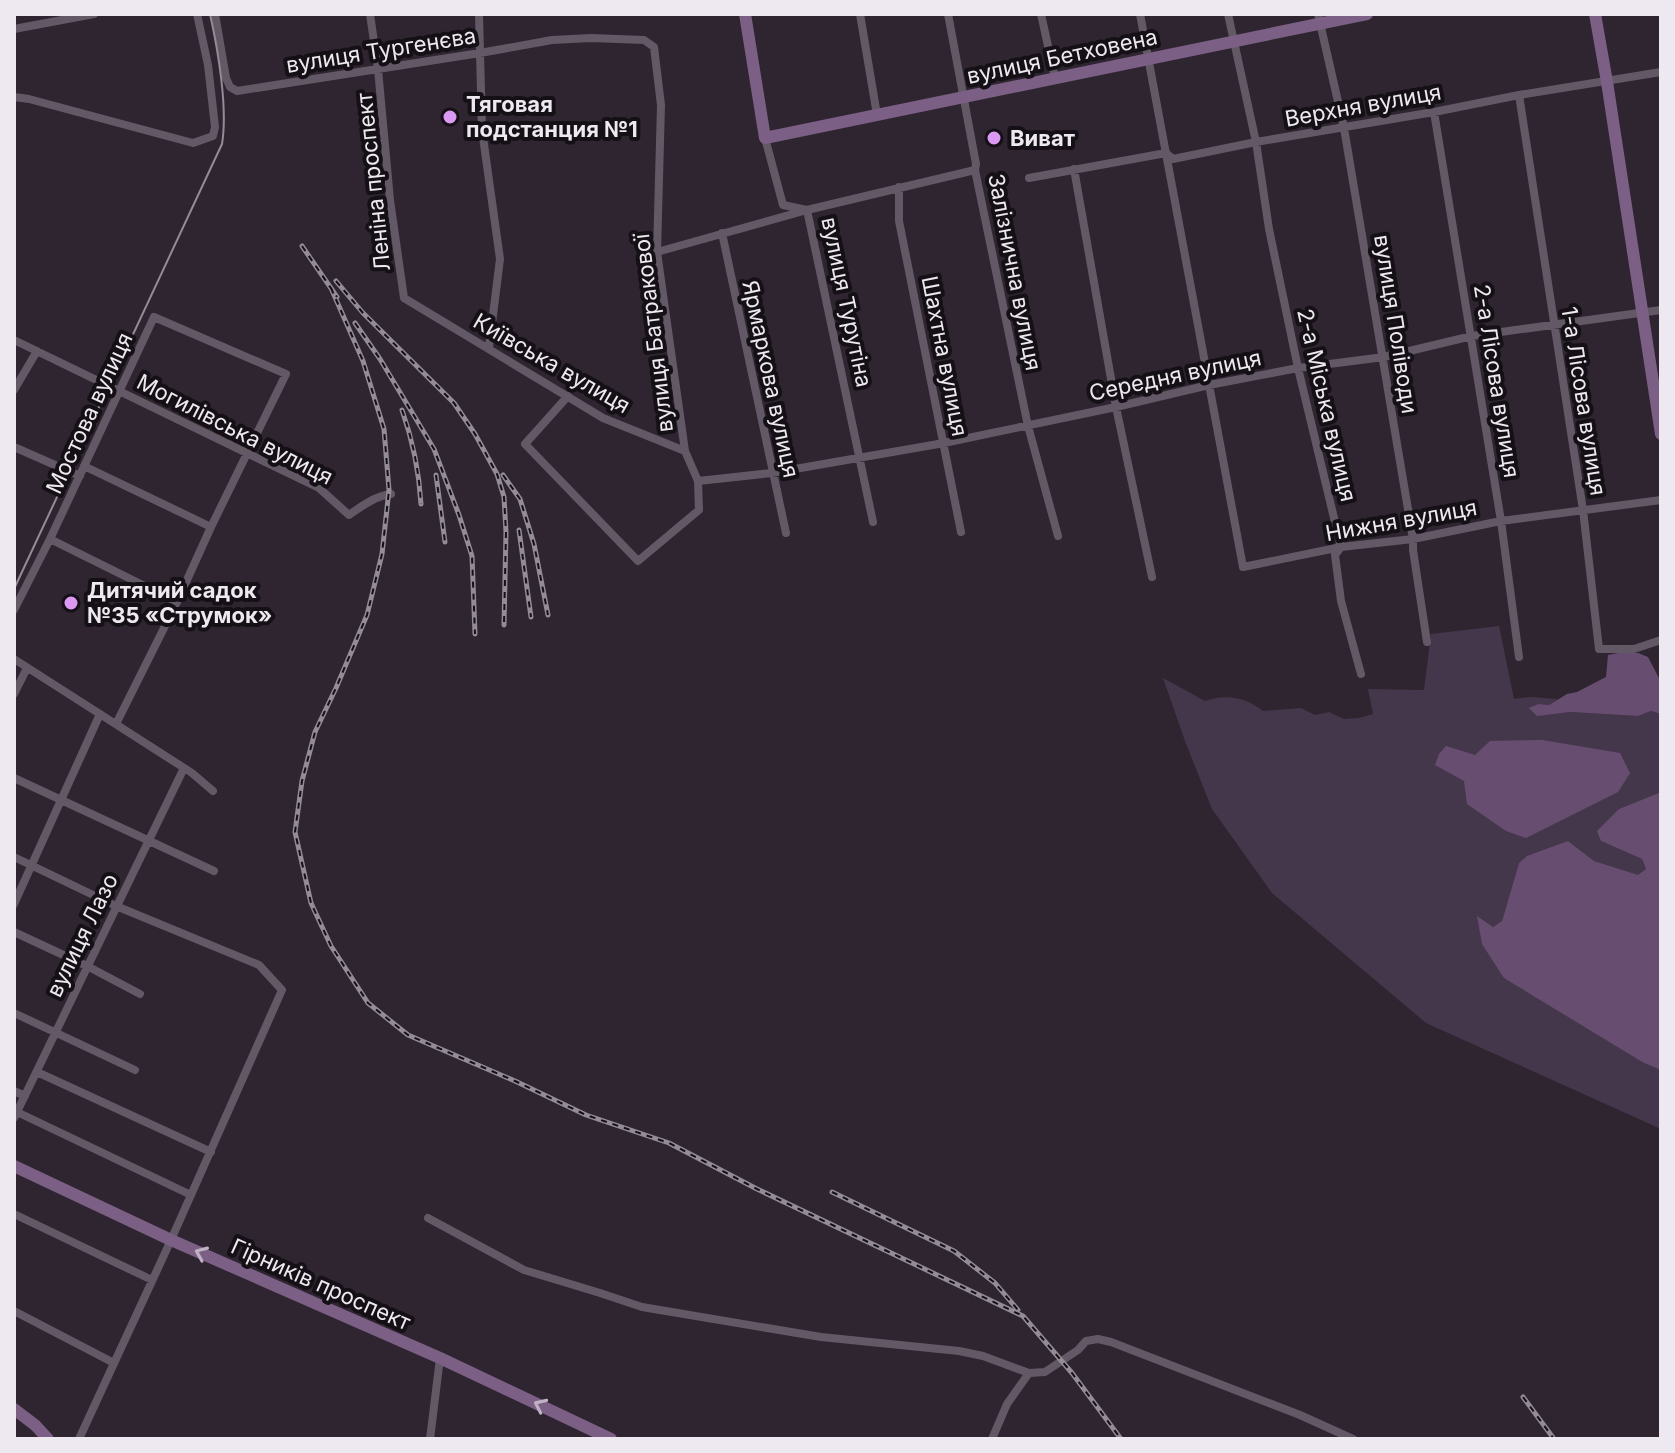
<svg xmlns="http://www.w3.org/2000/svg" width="1675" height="1453" viewBox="0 0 1675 1453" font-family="Inter,sans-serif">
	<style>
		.green { fill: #45374b }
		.forest { fill: #674e70 }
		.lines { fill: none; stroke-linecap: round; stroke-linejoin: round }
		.street { stroke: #635966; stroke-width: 8 }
		.secondary { stroke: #7b5f84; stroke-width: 12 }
		.tram { stroke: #938c96; stroke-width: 2 }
		.rail-casing { stroke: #938c96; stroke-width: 5 }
		.rail { stroke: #141015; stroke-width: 2; stroke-dasharray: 6; stroke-linecap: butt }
		.oneway { stroke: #c0b1c5 }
		.poi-dot { fill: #dc99f4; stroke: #141015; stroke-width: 3 }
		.labels { text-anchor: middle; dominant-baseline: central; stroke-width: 8; stroke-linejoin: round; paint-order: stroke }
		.street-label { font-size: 22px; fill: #eee8f0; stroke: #141015 }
		.poi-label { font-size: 22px; font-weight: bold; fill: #eee8f0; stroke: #141015; text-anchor: start }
	</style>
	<rect width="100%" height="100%" fill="#2e2531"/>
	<path class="green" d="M1499 626 1514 699 1530 697 1558 699 1549 705 1539 704 1548 714 1570 712 1638 716 1651 711 1661 714V792L1619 809 1601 841 1642 859 1646 869 1638 876 1594 861 1568 841 1519 863 1502 921 1493 927 1478 917 1644 1063 1661 1070V1129L1426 1023 1272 893 1212 809 1185 741 1163 678 1205 701C1226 694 1245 697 1263 711L1301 708 1315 715 1329 712 1344 719 1359 718 1373 714 1368 689 1424 690 1431 634Z"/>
	<path class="forest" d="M1618 653H1638L1648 657 1661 682V714L1651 711 1638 716 1570 712 1537 716 1529 708 1539 704 1549 705 1567 694 1577 692 1606 677 1608 655Z
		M1542 740 1620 753 1630 773 1618 792 1526 838 1506 831 1467 804 1464 781 1435 765 1439 754 1446 746 1475 755 1490 741Z
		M1661 792V1070L1644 1063 1504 978 1482 944 1477 916 1493 927 1502 921 1519 863 1527 856 1568 841 1594 861 1638 875 1646 869 1642 859 1601 841 1597 831 1619 809Z"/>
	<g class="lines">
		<path class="street" d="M215 14 226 78 230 87 237 91 480 53 552 40 591 38 644 40 654 47 661 105 657 252 685 451 698 481 699 510 638 561 525 444 568 396
			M370 14 378 69 390 200 404 298 603 418 685 451
			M479 14 482 130 500 259 489 347
			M860 14 877 115
			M948 14 976 164 975 170 1028 426 1058 536
			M1041 14 1055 78
			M1140 14 1243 567 1341 547 1413 539 1501 521 1661 500
			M1228 14 1256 142 1269 229 1298 368 1341 547 1335 555 1341 601 1361 674
			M1318 14 1344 128 1413 539V550L1427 642
			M14 29 94 14
			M1519 95 1583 510 1599 649H1634L1661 640
			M14 97 29 99 193 143 213 136 215 127 208 65 197 14
			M1434 112 1501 521 1519 657
			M765 138 783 205 807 210 873 522
			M1074 169 1116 407 1152 577
			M1029 178 1166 153 1173 159 1256 142 1434 112 1519 95 1661 72
			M899 187V221L961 532
			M722 233 786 533
			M657 252 807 210 975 170
			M14 340 319 488 349 515C362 506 375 496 391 494
			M14 390 37 351
			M14 447 80 476
			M84 466 211 527
			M698 481 772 473 944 443 1116 407 1209 385 1298 368 1384 357 1472 336 1661 310
			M50 539 177 602
			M14 610 50 539 154 317 286 374 211 527 177 602 116 724
			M14 659 192 773 213 791
			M14 694 27 668
			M14 778 214 871
			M14 857 116 906 259 965 282 990 171 1240 79 1439
			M14 904 100 714
			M14 932 87 966 140 994
			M14 1013 135 1070
			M37 1072 211 1152
			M14 1091 25 1096
			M17 1112 191 1195
			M14 1118 184 768
			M14 1214 152 1280
			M428 1218 524 1270 600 1293 642 1307 821 1337 959 1351 983 1356 1029 1373 1045 1372 1078 1350 1086 1341 1098 1339 1111 1342 1300 1415 1353 1439
			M14 1311 114 1363
			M430 1439 440 1358
			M992 1439 1007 1404 1029 1373"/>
		<path class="secondary" d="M745 14 765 138 1367 14
			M1595 14 1607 82 1661 434
			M14 1166 171 1240 440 1358 611 1439
			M14 1409 35 1425 48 1439"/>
		<path class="tram" d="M14 589 222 144C228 108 218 50 210 14"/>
		<g class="rail-casing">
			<path id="rail" d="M302 246 337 297
				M336 281 363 313 454 403 475 434 497 474 504 497 506 532 504 625
				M331 288 363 361 384 429 389 490 382 554 367 615 336 688 315 732 302 781 295 832 311 903 331 946 368 1003 408 1035 515 1081 586 1115 669 1143 757 1189 1023 1316 1072 1373 1121 1439
				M355 323 380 359 434 449 459 515 472 556 475 634
				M402 410C413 441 419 471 421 504
				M436 475 445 542
				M503 475 520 499 534 544 548 615
				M519 530 531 617
				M832 1192 954 1251 995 1283 1018 1310
				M1523 1397 1554 1439"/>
		</g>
		<use href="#rail" class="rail"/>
	</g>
	<defs><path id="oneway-chevron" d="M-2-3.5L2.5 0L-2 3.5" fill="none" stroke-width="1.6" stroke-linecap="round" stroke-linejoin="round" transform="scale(2)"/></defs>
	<g class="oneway">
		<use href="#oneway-chevron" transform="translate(201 1253) rotate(-157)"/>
		<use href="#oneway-chevron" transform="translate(540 1405) rotate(-155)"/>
	</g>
	<g class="poi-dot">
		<circle cx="450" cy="117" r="8"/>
		<circle cx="994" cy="138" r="8"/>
		<circle cx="71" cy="603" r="8"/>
	</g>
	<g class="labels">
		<g class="street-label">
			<text transform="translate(381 50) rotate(-9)">вулиця Тургенєва</text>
			<text transform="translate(1062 56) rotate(-12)">вулиця Бетховена</text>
			<text transform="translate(1363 105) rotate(-10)">Верхня вулиця</text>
			<text transform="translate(373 182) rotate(-96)">Леніна проспект</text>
			<text transform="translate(1015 272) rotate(79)">Залізнична вулиця</text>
			<text transform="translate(847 302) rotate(78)">вулиця Турутіна</text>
			<text transform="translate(1396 324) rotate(81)">вулиця Поліводи</text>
			<text transform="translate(653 333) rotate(-97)">вулиця Батракової</text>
			<text transform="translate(945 356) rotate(79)">Шахтна вулиця</text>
			<text transform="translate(552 363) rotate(30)">Київська вулиця</text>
			<text transform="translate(1175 375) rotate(-12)">Середня вулиця</text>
			<text transform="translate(771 379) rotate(78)">Ярмаркова вулиця</text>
			<text transform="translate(1497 381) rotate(81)">2-а Лісова вулиця</text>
			<text transform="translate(1584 401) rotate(81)">1-а Лісова вулиця</text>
			<text transform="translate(1327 405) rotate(77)">2-а Міська вулиця</text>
			<text transform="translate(89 413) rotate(-65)">Мостова вулиця</text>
			<text transform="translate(235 429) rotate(27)">Могилівська вулиця</text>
			<text transform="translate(1401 520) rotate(-10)">Нижня вулиця</text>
			<text transform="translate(82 935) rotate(-64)">вулиця Лазо</text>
			<text transform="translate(321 1284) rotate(24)">Гірників проспект</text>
		</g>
		<g class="poi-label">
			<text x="466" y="104">Тяговая<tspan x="466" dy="25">подстанция №1</tspan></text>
			<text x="1010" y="138">Виват</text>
			<text x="87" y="590">Дитячий садок<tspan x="87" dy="25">№35 «Струмок»</tspan></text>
		</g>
	</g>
	<rect width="1675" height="1453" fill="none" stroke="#eee8f0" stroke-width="32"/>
</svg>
